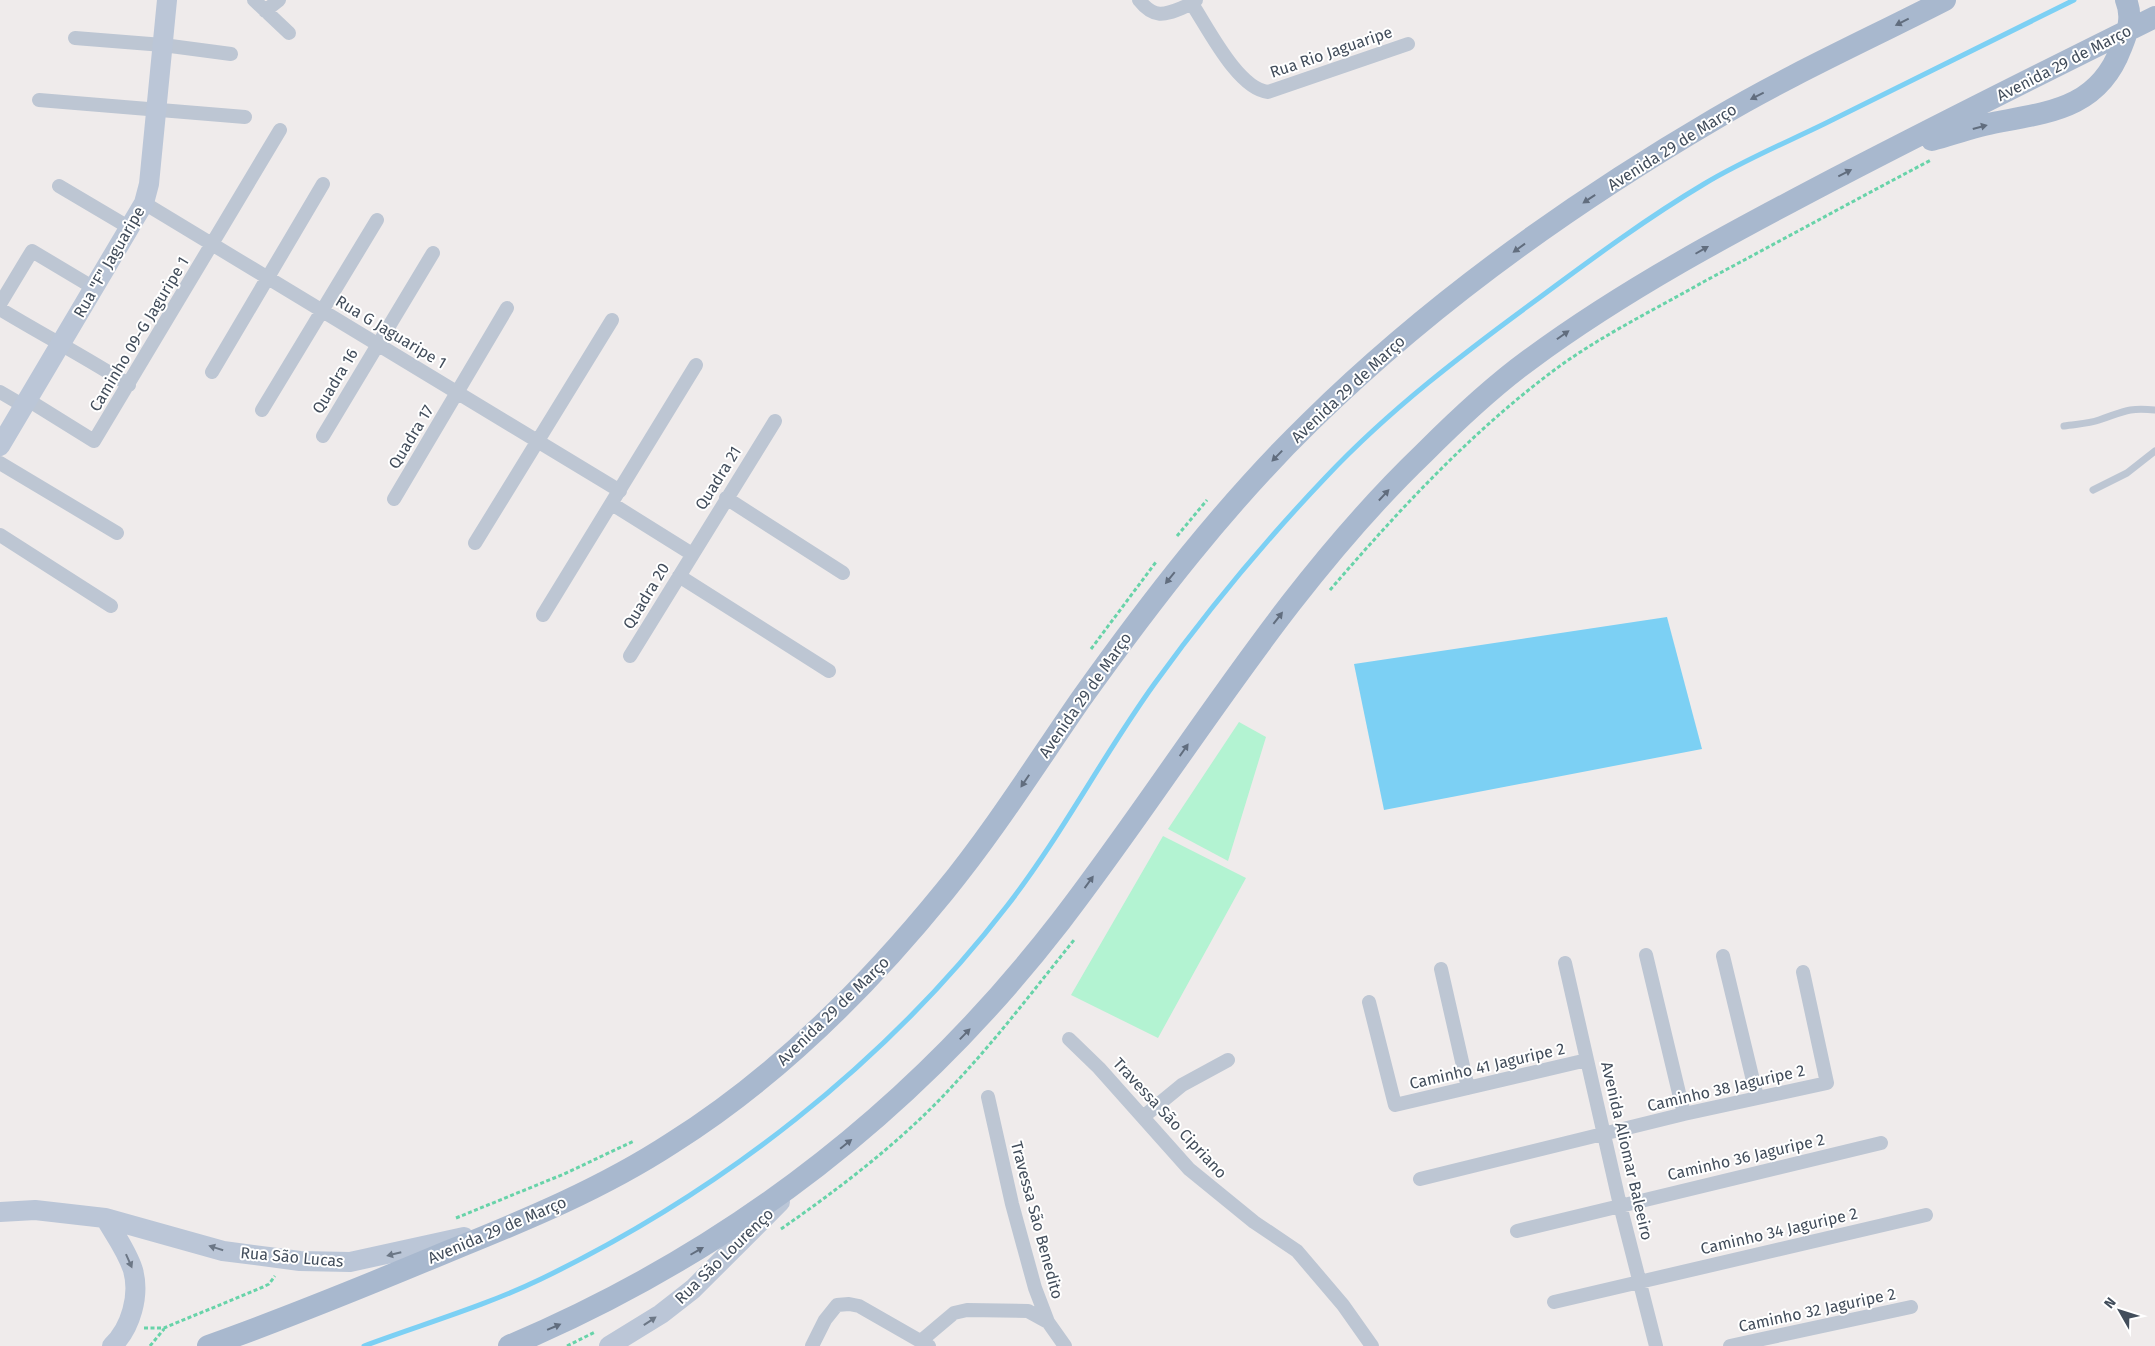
<svg xmlns="http://www.w3.org/2000/svg" width="2155" height="1346" viewBox="0 0 2155 1346" font-family="'Fira Sans',sans-serif">
	<style>
		.green { fill: #b3f3d2 }
		.water { fill: #7cd0f4 }
		.lines { fill: none; stroke-linecap: round; stroke-linejoin: round }
		.stream { stroke: #7cd0f4; stroke-width: 5 }
		.path { stroke: #68d3a9; stroke-width: 3; stroke-dasharray: 4 2.5; stroke-linecap: butt }
		.lane { stroke: #bdc6d3; stroke-width: 7 }
		.street { stroke: #bdc6d3; stroke-width: 14 }
		.secondary { stroke: #bbc6d7; stroke-width: 20 }
		.primary { stroke: #a8b8ce; stroke-width: 22 }
		.oneway { fill: #616d7e }
		.oneway2 { fill: #6c7786 }
		.labels { text-anchor: middle; dominant-baseline: central; stroke-width: 4; stroke-linejoin: round; paint-order: stroke }
		.street-label { font-size: 16px; fill: #424d5b; stroke: #fff }
	</style>
	<rect width="100%" height="100%" fill="#efebeb"/>
	<path class="green" d="M1239 722 1266 737 1228 861 1168 829Z
		M1163 836 1246 878 1158 1038 1071 995Z"/>
	<path class="water" d="M1667 617 1702 749 1384 810 1354 664Z"/>
	<g class="lines">
		<path class="stream" d="M364 1346C423 1324 485 1306 541 1279 721 1192 885 1064 1007 906 1062 835 1103 755 1155 683 1207 611 1265 541 1326 477 1389 410 1465 352 1539 298 1593 258 1647 218 1704 184 1742 161 1785 143 1824 124 1907 83 1991 41 2074 0"/>
		<path class="path" d="M1177 536 1207 500
			M1330 590C1398 511 1469 434 1553 371 1600 336 1654 310 1705 281 1780 241 1855 200 1931 160
			M1091 649 1156 562
			M456 1218 564 1174 634 1141
			M781 1229C843 1186 907 1137 958 1080 999 1036 1036 987 1074 940
			M144 1328H164L263 1287 269 1284 275 1276
			M150 1346 164 1329
			M567 1346 595 1332"/>
		<path class="lane" d="M2064 426C2075 424 2088 424 2099 420 2123 412 2128 407 2155 410
			M2093 490 2127 473 2155 451"/>
		<path class="street" d="M254 0 289 33
			M1139 0C1157 23 1169 12 1192 4
			M1196 0 1192 4C1208 28 1238 89 1268 92L1408 44
			M265 11 279 0
			M75 38 163 45 231 54
			M39 100 245 117
			M59 186 130 228
			M144 203 620 491
			M0 304 32 251 94 288
			M0 309C43 335 87 358 129 385
			M212 372 323 184
			M0 392 24 406
			M28 400 94 441 280 130
			M262 410 377 220
			M323 436 433 253
			M0 463 117 533
			M726 498 843 573
			M394 499 507 308
			M612 504 692 554
			M0 535 111 606
			M475 543 612 320
			M679 576 829 671
			M543 615 696 365
			M630 656 775 421
			M1646 955 1684 1114
			M1723 956 1757 1097
			M1565 963 1620 1205 1656 1346
			M1441 969 1468 1088
			M1369 1002 1395 1105 1587 1060
			M1069 1039 1099 1068 1189 1169 1254 1222 1297 1251 1343 1305 1372 1346
			M988 1097 1012 1204 1035 1288 1048 1322 1065 1346
			M1143 1117 1182 1085 1228 1060
			M1420 1179 1684 1114 1827 1083 1803 972
			M1517 1231 1881 1143
			M1554 1302 1926 1215
			M922 1340 954 1313 967 1310 1028 1311 1048 1322
			M812 1346 825 1320 837 1305 849 1304 859 1306 929 1346
			M1730 1346 1911 1307"/>
		<path class="secondary" d="M0 446 144 203 149 184 167 0
			M0 1212 35 1210 105 1218 223 1251 300 1261 350 1262 464 1237
			M105 1218C115 1235 127 1251 133 1270 140 1295 131 1328 112 1346
			M609 1346 661 1314 693 1289 780 1202"/>
		<path class="primary" d="M1932 140C1954 134 1976 126 1998 122 2052 112 2099 107 2121 48 2128 31 2133 17 2126 0
			M208 1346C290 1317 370 1284 449 1251 526 1220 603 1188 672 1143 777 1077 866 988 944 892 994 831 1036 764 1081 699 1151 601 1224 506 1310 422 1430 304 1570 204 1715 119 1789 75 1869 39 1945 0
			M509 1346C729 1253 913 1112 1060 922 1181 765 1280 591 1424 453 1457 420 1492 387 1529 360 1625 289 1731 233 1836 178 1942 123 2048 70 2155 17"/>
	</g>
	<defs><path id="oneway-solid" d="M-6-.8H1V-3.2L6.5 0L1 3.2V.8H-6Z" transform="scale(1.25)"/></defs>
	<g class="oneway">
		<use href="#oneway-solid" transform="translate(1902 22) rotate(153)"/>
		<use href="#oneway-solid" transform="translate(1757 96) rotate(153)"/>
		<use href="#oneway-solid" transform="translate(1980 127) rotate(-15)"/>
		<use href="#oneway-solid" transform="translate(1845 173) rotate(-27)"/>
		<use href="#oneway-solid" transform="translate(1589 199) rotate(146)"/>
		<use href="#oneway-solid" transform="translate(1519 248) rotate(144)"/>
		<use href="#oneway-solid" transform="translate(1702 250) rotate(-30)"/>
		<use href="#oneway-solid" transform="translate(1563 335) rotate(-35)"/>
		<use href="#oneway-solid" transform="translate(1277 456) rotate(134)"/>
		<use href="#oneway-solid" transform="translate(1384 495) rotate(-47)"/>
		<use href="#oneway-solid" transform="translate(1170 578) rotate(129)"/>
		<use href="#oneway-solid" transform="translate(1278 618) rotate(-52)"/>
		<use href="#oneway-solid" transform="translate(1184 750) rotate(-55)"/>
		<use href="#oneway-solid" transform="translate(1025 781) rotate(124)"/>
		<use href="#oneway-solid" transform="translate(1089 882) rotate(-54)"/>
		<use href="#oneway-solid" transform="translate(965 1034) rotate(-46)"/>
		<use href="#oneway-solid" transform="translate(846 1144) rotate(-39)"/>
		<use href="#oneway-solid" transform="translate(697 1251) rotate(-30)"/>
		<use href="#oneway-solid" transform="translate(554 1327) rotate(-23)"/>
	</g>
	<g class="oneway2">
		<use href="#oneway-solid" transform="translate(216 1248) rotate(-163)"/>
		<use href="#oneway-solid" transform="translate(394 1254) rotate(166)"/>
		<use href="#oneway-solid" transform="translate(129 1261) rotate(66)"/>
		<use href="#oneway-solid" transform="translate(650 1321) rotate(-34)"/>
	</g>
	<g class="labels">
		<g class="street-label">
			<text transform="translate(1331 52) rotate(-19)">Rua Rio Jaguaripe</text>
			<text transform="translate(2064 63) rotate(-27)">Avenida 29 de Março</text>
			<text transform="translate(1672 147) rotate(-32)">Avenida 29 de Março</text>
			<text transform="translate(109 262) rotate(-60)">Rua "F" Jaguaripe</text>
			<text transform="translate(391 332) rotate(31)">Rua G Jaguaripe 1</text>
			<text transform="translate(139 334) rotate(-59)">Caminho 09-G Jaguripe 1</text>
			<text transform="translate(335 381) rotate(-59)">Quadra 16</text>
			<text transform="translate(1348 389) rotate(-43)">Avenida 29 de Março</text>
			<text transform="translate(411 437) rotate(-59)">Quadra 17</text>
			<text transform="translate(718 478) rotate(-58)">Quadra 21</text>
			<text transform="translate(646 596) rotate(-59)">Quadra 20</text>
			<text transform="translate(1085 695) rotate(-55)">Avenida 29 de Março</text>
			<text transform="translate(833 1011) rotate(-44)">Avenida 29 de Março</text>
			<text transform="translate(1487 1066) rotate(-13)">Caminho 41 Jaguripe 2</text>
			<text transform="translate(1726 1088) rotate(-13)">Caminho 38 Jaguripe 2</text>
			<text transform="translate(1170 1118) rotate(47)">Travessa São Cipriano</text>
			<text transform="translate(1627 1151) rotate(77)">Avenida Aliomar Baleeiro</text>
			<text transform="translate(1746 1157) rotate(-13)">Caminho 36 Jaguripe 2</text>
			<text transform="translate(1037 1220) rotate(75)">Travessa São Benedito</text>
			<text transform="translate(497 1230) rotate(-23)">Avenida 29 de Março</text>
			<text transform="translate(1779 1231) rotate(-13)">Caminho 34 Jaguripe 2</text>
			<text transform="translate(724 1256) rotate(-44)">Rua São Lourenço</text>
			<text transform="translate(292 1257) rotate(5)">Rua São Lucas</text>
			<text transform="translate(1817 1310) rotate(-12)">Caminho 32 Jaguripe 2</text>
		</g>
	</g>
	<g transform="translate(2120 1311) rotate(309)" stroke="#ffffff" stroke-width="4" paint-order="stroke">
	<path d="M0-4L9 19L0 12L-9 19Z" fill="#424d5b"/>
	<text y="-8" font-size="14" font-weight="bold" text-anchor="middle" fill="#424d5b">N</text>
	</g>
</svg>
